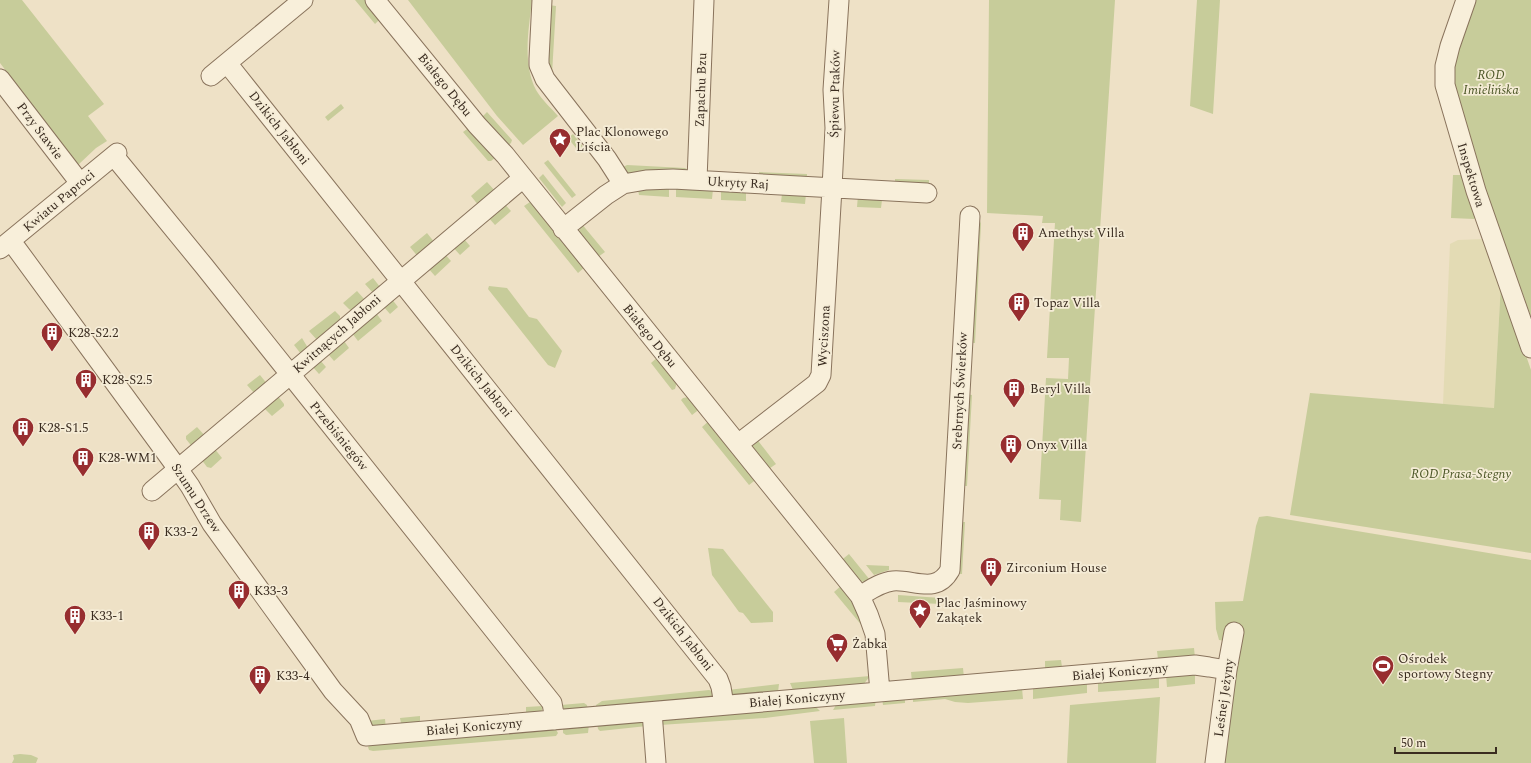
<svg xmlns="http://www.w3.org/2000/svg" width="1531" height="763" viewBox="0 0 1531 763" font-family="Spectral,serif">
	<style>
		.farmland { fill: #e3dbb4 }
		.green { fill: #c7cc9a }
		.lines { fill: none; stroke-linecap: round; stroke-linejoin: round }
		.minor-casing { stroke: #89735c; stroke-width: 21 }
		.minor { stroke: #f8efda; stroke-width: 19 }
		.labels { text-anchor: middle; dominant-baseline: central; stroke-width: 3.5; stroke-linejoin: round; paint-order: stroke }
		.park-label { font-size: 13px; font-style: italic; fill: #4b5626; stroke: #f5ecd6 }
		.street-label { font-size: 13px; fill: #3a2c20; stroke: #f5ecd6 }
		.poi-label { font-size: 13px; fill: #3a2c20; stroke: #f5ecd6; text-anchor: start }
	</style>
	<rect width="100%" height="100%" fill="#eee1c6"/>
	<path class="farmland" d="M1484 239 1501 283 1494 408 1443 404 1450 244 1458 240Z"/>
	<path class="green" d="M0 0H22L104 104 88 116 107 141 96 148 78 165 0 63Z
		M355 0H366L381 18 375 24Z
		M408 0H532C529 29 522 62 536 90 541 99 551 108 558 116L523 145 497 116Z
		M989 0H1115L1081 522 1060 520 1061 500 1039 499 1046 378 1068 379 1069 358H1047L1055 223H1042L1043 216 987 213Z
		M1197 0H1220L1213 114 1190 106Z
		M1472 0H1531V317L1449 88 1450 65Z
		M549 5 556 6 552 74 548 60Z
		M341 104 344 108 328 121 325 117Z
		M487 112 512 140 511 143 506 147 481 118Z
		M470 127 496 157 491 161H488L463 132Z
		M573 134 585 149 580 153 568 138Z
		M548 160 576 195 572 198 544 163Z
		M627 165 685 168 688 170 630 174 625 171 623 167Z
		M759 172 807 174V178L759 175Z
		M543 174 566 203 562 207 539 178Z
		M1453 175H1466L1477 215 1474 219 1451 218Z
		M895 179 929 180V186L895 182Z
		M487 182 496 192 479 206 471 196Z
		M669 188V197L639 195 638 190Z
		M676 188 713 189 712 199 676 197Z
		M721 189 746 192V201L721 200Z
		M782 194H806L805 204 781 202Z
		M858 195 882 200 881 208 857 207Z
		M533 200 586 266 578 273 524 206Z
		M503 202 511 211 495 225 487 216Z
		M976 221H980L981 224 975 343H969Z
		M581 223 605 252 595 259 579 232Z
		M427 233 435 243 419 258 410 247Z
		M464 239 470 246 460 255 451 245Z
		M443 252 451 261 435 276 427 267Z
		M373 278 380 287 373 293 365 284Z
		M1501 283 1531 370V553L1290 515 1310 393 1494 408Z
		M489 286 507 288 529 317 537 319 562 351 555 368 548 365 488 289Z
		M357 291 365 300 352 311 349 309 343 303Z
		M391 298 398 307 390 314 383 306Z
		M335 311 340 316V321L317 340 309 331Z
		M376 313 382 321 358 341 352 333Z
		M302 338 308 348 301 354 294 345Z
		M344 341 349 348 334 361 328 354Z
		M659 356 677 382 675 389 672 390 651 363Z
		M320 360 326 367 319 374 311 365Z
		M260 375 268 385 256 395 247 385Z
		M966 394 972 395 967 486H961Z
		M277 395 284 404V406L272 416 263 407Z
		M688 397 701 408 692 415 681 400 683 398Z
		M710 420 758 478 749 485 702 427Z
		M197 427 206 437 193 448 186 439V436Z
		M756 438 776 464 766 471 751 449V445Z
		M214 448 222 458 211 468 207 467 201 459Z
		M1267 516 1531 560V763H1225L1239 643 1219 640 1216 629 1215 602 1243 601 1256 526 1259 517Z
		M959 522H965L962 574H956Z
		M708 548 723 549 773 612V622L751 623 743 613 739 612 712 575Z
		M849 554 870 580C856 587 848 571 839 562Z
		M866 565 889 566V570L874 575Z
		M842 585 853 599 868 633 834 592Z
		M898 595 941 598V604L898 602Z
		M1194 648 1195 658 1161 661 1158 659 1157 651Z
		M1061 660 1062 667 1045 671V661Z
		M963 668 964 678 912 682 911 672Z
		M1195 672V684L1167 687 1166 675Z
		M870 676 863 685 793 690 790 683Z
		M1159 676V688L1098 692V681Z
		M1087 682V693L1033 699V687Z
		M779 684 778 692 732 695 728 690Z
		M1022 688 1023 699 968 703 955 702 945 699 913 702V694Z
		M709 690 716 692 712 698 596 711V705L602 701Z
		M905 695V703L883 705 882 698Z
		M1160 697 1156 763H1067L1070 705Z
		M876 698 875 706 833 710 836 705Z
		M584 703 587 705 588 711 565 710 561 705Z
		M813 704 820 711 765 718 660 725 663 719Z
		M543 706 542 711 536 715 526 713V707Z
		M420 716V722L402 728 400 718Z
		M844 718 847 763H814L810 721Z
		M385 719 386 729H374L367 721Z
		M633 720 641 722 647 726 600 731 598 729 597 723Z
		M589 724 588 733 566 735 563 733V730L565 726Z
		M555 728 558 733 556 736 373 751 369 750 368 747 371 743Z
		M20 754 31 755 38 758 36 763H12L14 759 13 755Z"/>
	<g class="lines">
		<g class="minor-casing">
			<path id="minor" d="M375 0 477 125 505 155 860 596 868 614 875 634 880 692
				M542 0 539 59V65L545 79 607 159 623 184
				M1466 0 1450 46 1445 66V85L1476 191 1531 348
				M227 63 718 679 721 687 724 705
				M211 76 303 0
				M0 79 80 183
				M114 156 204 266 552 703 555 720
				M697 180 704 0
				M563 229 606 195 623 184 646 180 673 179 927 193
				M11 241 178 469 190 486 212 524 333 691 359 719 366 736 1195 665 1209 667 1227 670
				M0 249 117 153
				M738 444 817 383 821 375 832 188 835 128 833 90 839 0
				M152 491 523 178
				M860 596C870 590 881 582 893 581 914 579 936 595 950 570L970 216
				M652 712 656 763
				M1215 763 1227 670 1234 632"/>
		</g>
		<use href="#minor" class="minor"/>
	</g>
	<defs>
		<g id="sight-pin" transform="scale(1.15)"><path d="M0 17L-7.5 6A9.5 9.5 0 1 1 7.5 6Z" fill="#972d2f" stroke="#f5ecd6"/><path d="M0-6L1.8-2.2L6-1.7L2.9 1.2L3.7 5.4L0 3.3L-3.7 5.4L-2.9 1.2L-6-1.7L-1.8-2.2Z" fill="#fff"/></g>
		<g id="building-pin" transform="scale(1.15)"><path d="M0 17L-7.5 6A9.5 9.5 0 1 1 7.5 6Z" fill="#972d2f" stroke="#f5ecd6"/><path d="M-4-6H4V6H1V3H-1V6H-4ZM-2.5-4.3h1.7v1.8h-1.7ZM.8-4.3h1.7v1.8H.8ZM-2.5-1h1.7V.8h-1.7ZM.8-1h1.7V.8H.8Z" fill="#fff"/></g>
		<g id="supermarket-pin" transform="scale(1.15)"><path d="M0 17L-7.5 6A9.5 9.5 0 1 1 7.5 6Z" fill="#972d2f" stroke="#f5ecd6"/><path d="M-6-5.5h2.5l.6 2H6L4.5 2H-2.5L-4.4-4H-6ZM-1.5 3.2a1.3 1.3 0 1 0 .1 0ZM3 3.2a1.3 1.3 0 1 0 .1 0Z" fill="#fff"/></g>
		<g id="stadium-pin" transform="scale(1.15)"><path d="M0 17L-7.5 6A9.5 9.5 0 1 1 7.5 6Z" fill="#972d2f" stroke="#f5ecd6"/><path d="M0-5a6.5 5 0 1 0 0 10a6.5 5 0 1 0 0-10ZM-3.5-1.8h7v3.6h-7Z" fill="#fff"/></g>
	</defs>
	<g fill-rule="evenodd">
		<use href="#sight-pin" x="560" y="139"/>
		<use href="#building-pin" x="1023" y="233"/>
		<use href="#building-pin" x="1019" y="303"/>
		<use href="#building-pin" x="52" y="333"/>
		<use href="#building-pin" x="86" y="380"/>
		<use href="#building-pin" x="1014" y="389"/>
		<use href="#building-pin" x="23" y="428"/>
		<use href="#building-pin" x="1011" y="445"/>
		<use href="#building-pin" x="83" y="458"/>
		<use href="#building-pin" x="149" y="532"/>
		<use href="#building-pin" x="991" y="568"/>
		<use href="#building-pin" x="239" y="591"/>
		<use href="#sight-pin" x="920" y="610"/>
		<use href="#building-pin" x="75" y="616"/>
		<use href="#supermarket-pin" x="837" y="644"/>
		<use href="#stadium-pin" x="1383" y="666"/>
		<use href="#building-pin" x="260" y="676"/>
	</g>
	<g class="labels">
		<g class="park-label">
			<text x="1491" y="75">ROD<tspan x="1491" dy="15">Imielińska</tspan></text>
			<text x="1461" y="474">ROD Prasa-Stegny</text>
		</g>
		<g class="street-label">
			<text transform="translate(445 85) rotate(51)">Białego Dębu</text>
			<text transform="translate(701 90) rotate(-88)">Zapachu Bzu</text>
			<text transform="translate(835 94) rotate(-89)">Śpiewu Ptaków</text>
			<text transform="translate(279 128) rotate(52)">Dzikich Jabłoni</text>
			<text transform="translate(40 131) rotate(53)">Przy Stawie</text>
			<text transform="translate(1471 175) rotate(73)">Inspektowa</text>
			<text transform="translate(738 183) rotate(3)">Ukryty Raj</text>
			<text transform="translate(59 201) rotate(-40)">Kwiatu Paproci</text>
			<text transform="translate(337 334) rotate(-41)">Kwitnących Jabłoni</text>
			<text transform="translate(650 336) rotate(51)">Białego Dębu</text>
			<text transform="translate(824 336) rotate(-87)">Wyciszona</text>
			<text transform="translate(481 381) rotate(51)">Dzikich Jabłoni</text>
			<text transform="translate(960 391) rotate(-87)">Srebrnych Świerków</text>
			<text transform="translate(339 436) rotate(51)">Przebiśniegów</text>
			<text transform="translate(196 498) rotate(57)">Szumu Drzew</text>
			<text transform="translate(683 634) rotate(52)">Dzikich Jabłoni</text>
			<text transform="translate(1120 672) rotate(-5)">Białej Koniczyny</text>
			<text transform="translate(1224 698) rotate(-82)">Leśnej Jeżyny</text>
			<text transform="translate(797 699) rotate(-5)">Białej Koniczyny</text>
			<text transform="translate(474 727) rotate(-5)">Białej Koniczyny</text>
		</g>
		<g class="poi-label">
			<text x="576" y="132">Plac Klonowego<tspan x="576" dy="15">Liścia</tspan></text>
			<text x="1038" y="233">Amethyst Villa</text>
			<text x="1034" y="303">Topaz Villa</text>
			<text x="68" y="333">K28-S2.2</text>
			<text x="102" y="380">K28-S2.5</text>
			<text x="1030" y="389">Beryl Villa</text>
			<text x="38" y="428">K28-S1.5</text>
			<text x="1026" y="445">Onyx Villa</text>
			<text x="98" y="458">K28-WM1</text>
			<text x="164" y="532">K33-2</text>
			<text x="1006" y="568">Zirconium House</text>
			<text x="254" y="591">K33-3</text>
			<text x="936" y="603">Plac Jaśminowy<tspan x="936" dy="15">Zakątek</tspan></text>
			<text x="90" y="616">K33-1</text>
			<text x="852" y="644">Żabka</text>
			<text x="1398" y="659">Ośrodek<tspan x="1398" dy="15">sportowy Stegny</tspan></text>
			<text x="276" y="676">K33-4</text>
		</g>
	</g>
	<path d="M1395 747v6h101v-6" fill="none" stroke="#3a2c20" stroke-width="2"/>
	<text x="1401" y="747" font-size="12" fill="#3a2c20" stroke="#f5ecd6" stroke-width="3" paint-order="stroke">50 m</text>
</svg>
